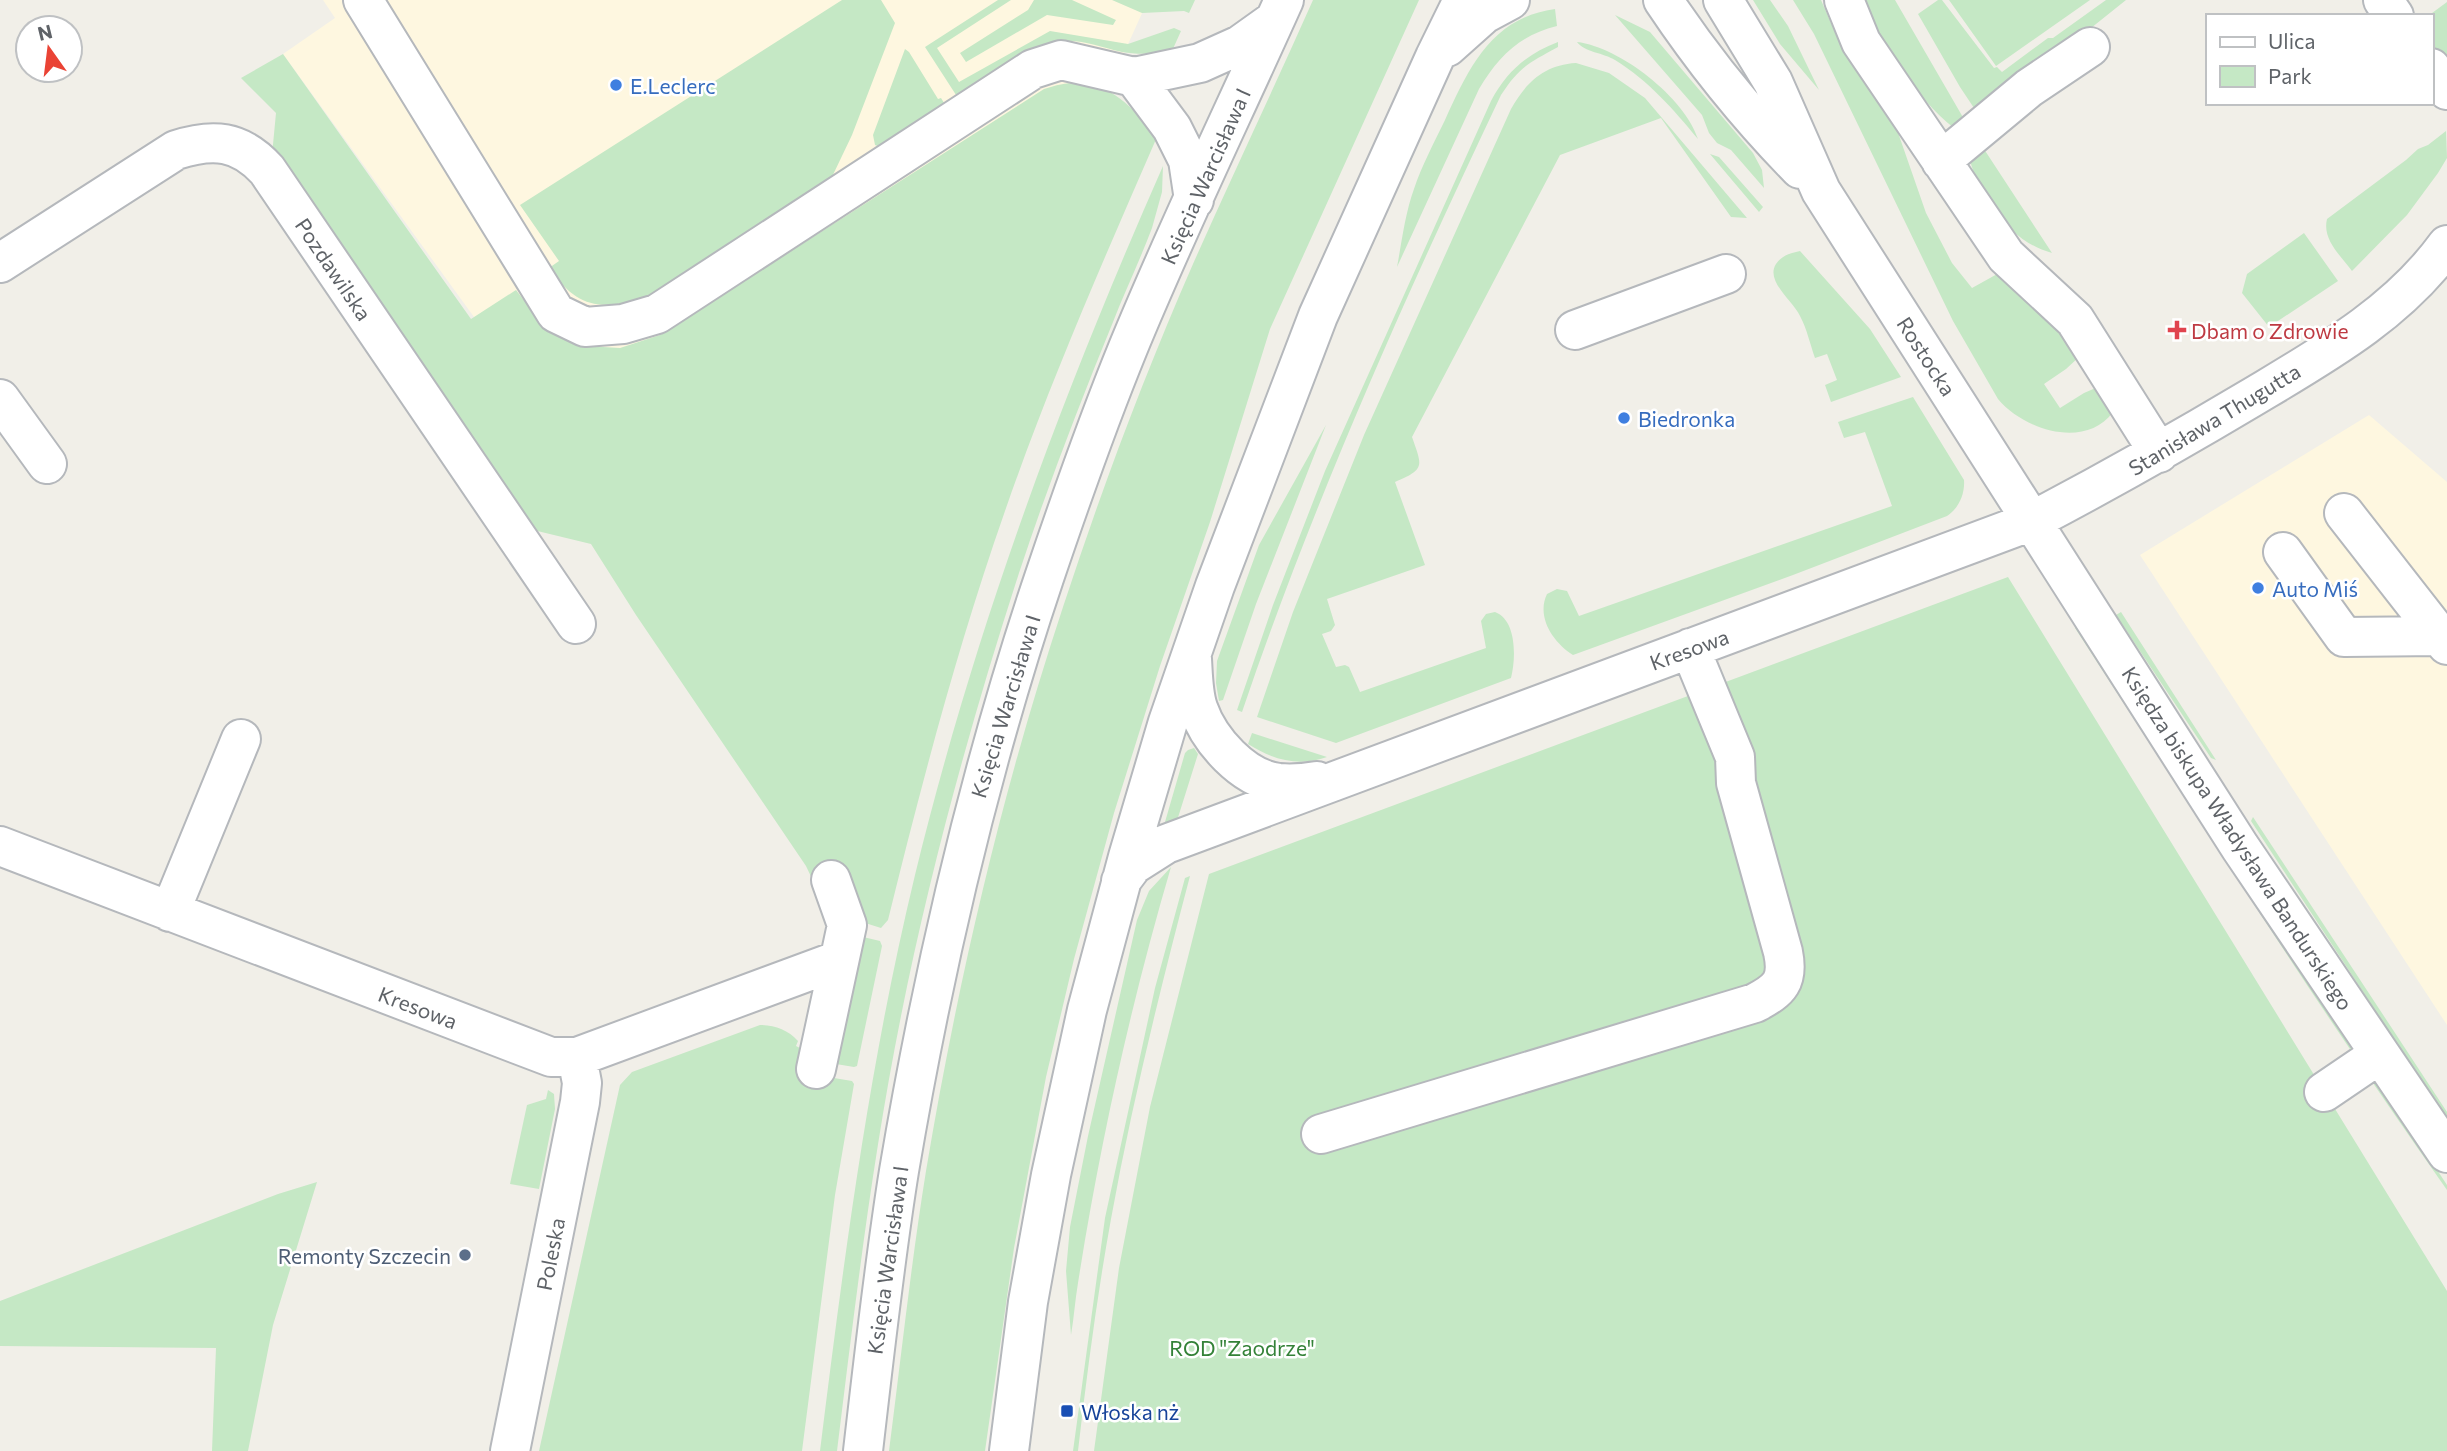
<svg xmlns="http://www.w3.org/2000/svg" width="2447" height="1451" viewBox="0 0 2447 1451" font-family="Commissioner,sans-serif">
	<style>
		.commercial { fill: #fef7e0 }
		.green { fill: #c5e8c5 }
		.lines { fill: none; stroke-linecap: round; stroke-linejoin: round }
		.minor-casing { stroke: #b5b8bc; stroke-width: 42 }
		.minor { stroke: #fff; stroke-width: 38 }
		.shop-dot { fill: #3f7fe0; stroke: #fff; stroke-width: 2.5 }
		.health-dot { fill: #e0444e; stroke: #fff; stroke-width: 2.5 }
		.service-dot { fill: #5c6f8a; stroke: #fff; stroke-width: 2.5 }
		.transit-dot { fill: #1a4fb4; stroke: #fff; stroke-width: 2.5 }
		.labels { text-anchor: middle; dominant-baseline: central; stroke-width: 5; stroke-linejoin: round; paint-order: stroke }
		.shop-label { font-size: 21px; fill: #366cbe; stroke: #fff; text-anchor: start }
		.street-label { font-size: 21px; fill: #5f6368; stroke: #fff }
		.health-label { font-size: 21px; fill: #be3a42; stroke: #fff; text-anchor: start }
		.service-label { font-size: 21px; fill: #4e5e75; stroke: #fff; text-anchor: end }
		.park-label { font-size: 21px; fill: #348238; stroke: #fff }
		.transit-label { font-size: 21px; fill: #164399; stroke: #fff; text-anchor: start }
	</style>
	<rect width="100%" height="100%" fill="#f1efe8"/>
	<path class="commercial" d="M323 0H1148L933 475 816 788 283 54 335 18Z
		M2369 415 2447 482V1025L2140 555Z"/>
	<path class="green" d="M842 0H881L895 23 852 135 831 179 652 295C604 311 579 311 549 268L559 261 520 205Z
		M998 0H1011L937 48 959 82 1050 31 1128 44 1174 28 1181 31 1172 51C1155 54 1139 55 1122 52 1091 45 1072 34 1040 47L958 98 925 47Z
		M1034 0H1072L1116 20 1113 25 1047 15 966 62 960 53 1028 10Z
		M1112 0H1195L1189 13 1184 11 1142 13Z
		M1313 0H1419L1270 329 1210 522 1160 666 1114 813 1074 959 1046 1077 1014 1248 985 1451H889C901 1358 911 1264 926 1171 958 980 1002 791 1063 607 1101 491 1144 376 1193 264 1232 176 1274 88 1313 0Z
		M1753 0H1770L1788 26 1819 90 1780 44Z
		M1793 0H1821L1840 44 1895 124 1926 213 1952 263 1972 288 1999 273 2050 318 2079 357 2066 369 2044 384 2060 408 2084 393 2098 387 2113 412C2085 450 2024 430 1998 399L1953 321 1814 34Z
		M1859 0H1895L1968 126 1954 128C1915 97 1882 44 1859 0Z
		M1938 0H1942L1994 68 1997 67 2002 72 2048 38H2053L2106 0H2126L1980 117 1960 87 1918 14Z
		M1949 0H2090L1996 66Z
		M2447 2V70L2431 48V16H2428Z
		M1555 9 1557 26C1520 35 1498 57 1479 89L1397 267C1402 241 1405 214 1414 189 1422 165 1434 143 1445 120 1469 68 1491 18 1555 9Z
		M1615 15 1650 32 1753 153 1762 170 1764 188 1731 150 1717 143 1709 133 1702 115Z
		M1558 42V47C1529 63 1520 66 1501 95 1405 297 1314 500 1242 712L1237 710 1273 605 1325 471 1491 101C1507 71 1527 54 1558 42Z
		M1577 42C1620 47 1685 98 1698 139 1673 109 1649 81 1615 60 1604 53 1584 52 1577 42Z
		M905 49 909 52 938 99 941 98 946 106 880 147 875 145 873 135Z
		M283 54 471 319 516 290 540 321 586 346 620 348 660 335 1044 89C1097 70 1126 98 1157 137 1103 261 1049 384 1005 511 958 645 922 782 888 920L881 928 862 922 816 887 806 866 636 615 591 544 525 528 272 155 276 113 241 78Z
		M1576 63 1609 73 1645 98 1747 218 1731 217 1661 118 1560 155 1412 437C1422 466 1426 469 1395 482L1425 565 1327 599 1335 625 1331 631 1322 634 1336 667 1345 665 1349 667 1360 692 1486 648 1481 621 1486 614 1495 612C1517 620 1516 659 1511 678L1336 743 1257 717 1293 612 1364 435 1511 109C1526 83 1543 65 1576 63Z
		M2446 131 2447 158 2438 173 2407 215 2352 271C2340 255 2322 239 2327 219L2406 160 2418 149 2428 145Z
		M1980 143 2052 253C2011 242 1982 201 1970 161Z
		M1710 154 1719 157 1763 207 1759 212Z
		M1163 166 1162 192 1152 228C1140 260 1125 291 1113 322 1079 405 1047 488 1019 573 972 718 931 866 901 1016 872 1160 855 1305 837 1451H820C844 1258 869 1065 915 875 975 629 1061 397 1163 166Z
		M2304 233 2338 281 2269 327 2242 293 2247 274Z
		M1800 251 1870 329 1901 377 1831 402 1825 385 1837 380 1827 354 1815 358C1810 344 1807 329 1800 316 1793 301 1765 281 1776 264 1782 255 1791 253 1800 251Z
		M1913 397 1964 480C1965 494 1959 508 1947 516L1793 575 1573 655C1553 642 1536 617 1547 594L1557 589 1567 591 1579 616 1892 506 1865 432 1844 438 1838 422Z
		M1326 425 1256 604 1223 700 1219 701 1216 683 1217 661 1259 545Z
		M2008 577 2447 1291V1451H1094L1119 1268 1150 1107 1209 874Z
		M2121 612 2216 760 2211 758 2116 615Z
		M2078 626 2447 1185V1190C2317 1006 2197 816 2075 628Z
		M1252 733 1327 757C1299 767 1273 760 1248 744Z
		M1194 748 1198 754 1175 827 1166 826 1165 822 1185 753 1188 750Z
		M2253 817 2447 1112V1120L2251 821Z
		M1171 867C1131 1003 1100 1143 1078 1283 1075 1300 1074 1318 1071 1335L1066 1271 1070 1227 1088 1136 1137 920 1149 891Z
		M1190 876C1160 990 1132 1103 1111 1219 1097 1296 1087 1373 1078 1451H1073L1105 1218 1155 988 1185 878Z
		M859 936 880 941 882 946 857 1066 854 1067 830 1063Z
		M760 1025C775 1025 788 1030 798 1041L796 1046 800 1048 816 1075 852 1081 854 1084 835 1195 802 1451H539L620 1085 632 1072Z
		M548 1090 554 1094 555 1109 539 1189 510 1184 527 1105 546 1099Z
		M317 1182 273 1325 248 1451H212L216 1348 0 1346V1301L278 1194Z"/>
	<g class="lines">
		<g class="minor-casing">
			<path id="minor" d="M363 0 556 313 585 327 623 324 657 314 1033 69 1061 60 1134 77 1200 63 1240 45 1275 20
				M1663 0C1703 60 1749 117 1800 169
				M1723 0 1773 82 1821 191 2240 847 2447 1153
				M1844 0 1861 42 2006 256 2075 320 2159 453
				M2383 0 2394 16
				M1447 47 1484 14 1510 0
				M2431 68 2447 90
				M1134 77 1172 128 1188 160 1194 200
				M1941 161 2029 88 2090 47
				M0 263 176 150C213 138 240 140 267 170L576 624
				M1575 330 1726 274
				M0 399 47 464
				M2344 513 2447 645
				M2283 552 2344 637 2440 636
				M1192 659C1193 675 1193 693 1198 708 1209 740 1243 779 1279 783 1291 784 1305 783 1317 781
				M0 846 551 1057H577L839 960
				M1121 881 1133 865 1166 844 2032 521C2106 482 2179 441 2251 398 2323 355 2397 314 2447 245
				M170 912 241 739
				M816 1069 847 925 831 880
				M2324 1092 2380 1054
				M1321 1134 1755 1003C1780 990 1789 981 1783 952L1736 783 1735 757 1690 648
				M510 1451 580 1102 582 1083 577 1057
				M863 1451C874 1357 884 1264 899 1171 933 970 979 771 1044 578 1070 501 1097 424 1128 348 1176 231 1232 116 1284 0
				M1009 1451 1028 1302 1051 1175 1087 1010 1128 857 1168 722 1215 586 1318 316 1435 57 1463 0"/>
		</g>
		<use href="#minor" class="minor"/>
	</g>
	<g class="shop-dot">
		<circle cx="616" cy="85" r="7"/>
		<circle cx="1624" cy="418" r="7"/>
		<circle cx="2258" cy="588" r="7"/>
	</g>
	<path class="health-dot" d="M2173.5 319.5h7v7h7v7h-7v7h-7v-7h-7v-7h7z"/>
	<circle class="service-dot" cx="465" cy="1255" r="7"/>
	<rect class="transit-dot" x="1060" y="1404" width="14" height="14" rx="3.5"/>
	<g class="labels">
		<g class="shop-label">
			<text x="630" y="85">E.Leclerc</text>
			<text x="1638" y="418">Biedronka</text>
			<text x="2272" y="588">Auto Miś</text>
		</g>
		<g class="street-label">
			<text transform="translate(1205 176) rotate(-66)">Księcia Warcisława I</text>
			<text transform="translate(334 269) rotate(56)">Pozdawilska</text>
			<text transform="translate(1927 356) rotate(57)">Rostocka</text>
			<text transform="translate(2214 419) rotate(-31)">Stanisława Thugutta</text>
			<text transform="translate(1689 649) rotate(-20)">Kresowa</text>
			<text transform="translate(1005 706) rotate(-73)">Księcia Warcisława I</text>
			<text transform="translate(2238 838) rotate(57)">Księdza biskupa Władysława Bandurskiego</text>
			<text transform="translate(418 1007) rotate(21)">Kresowa</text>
			<text transform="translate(550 1254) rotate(-79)">Poleska</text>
			<text transform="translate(887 1260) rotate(-82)">Księcia Warcisława I</text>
		</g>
		<g class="health-label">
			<text x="2191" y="330">Dbam o Zdrowie</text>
		</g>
		<g class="service-label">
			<text x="451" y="1255">Remonty Szczecin</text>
		</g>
		<g class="park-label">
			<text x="1242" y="1347">ROD "Zaodrze"</text>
		</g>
		<g class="transit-label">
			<text x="1081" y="1411">Włoska nż</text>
		</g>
	</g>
	<rect x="2206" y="14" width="228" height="91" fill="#ffffff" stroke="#bfc1c3" stroke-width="2"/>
	<rect x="2220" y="37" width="35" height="10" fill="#ffffff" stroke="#bfc1c3" stroke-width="2"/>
	<text x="2268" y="49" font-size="21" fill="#5f6368">Ulica</text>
	<rect x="2220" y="66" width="35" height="21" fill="#c5e8c5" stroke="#bfc1c3" stroke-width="2"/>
	<text x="2268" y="84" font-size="21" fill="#5f6368">Park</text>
	<g transform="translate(49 49) rotate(346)"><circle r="33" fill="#ffffff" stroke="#bfc1c3" stroke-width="2"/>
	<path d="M0-5L12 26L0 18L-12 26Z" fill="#ea4335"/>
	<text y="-10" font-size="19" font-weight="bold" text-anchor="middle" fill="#5f6368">N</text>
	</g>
</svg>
